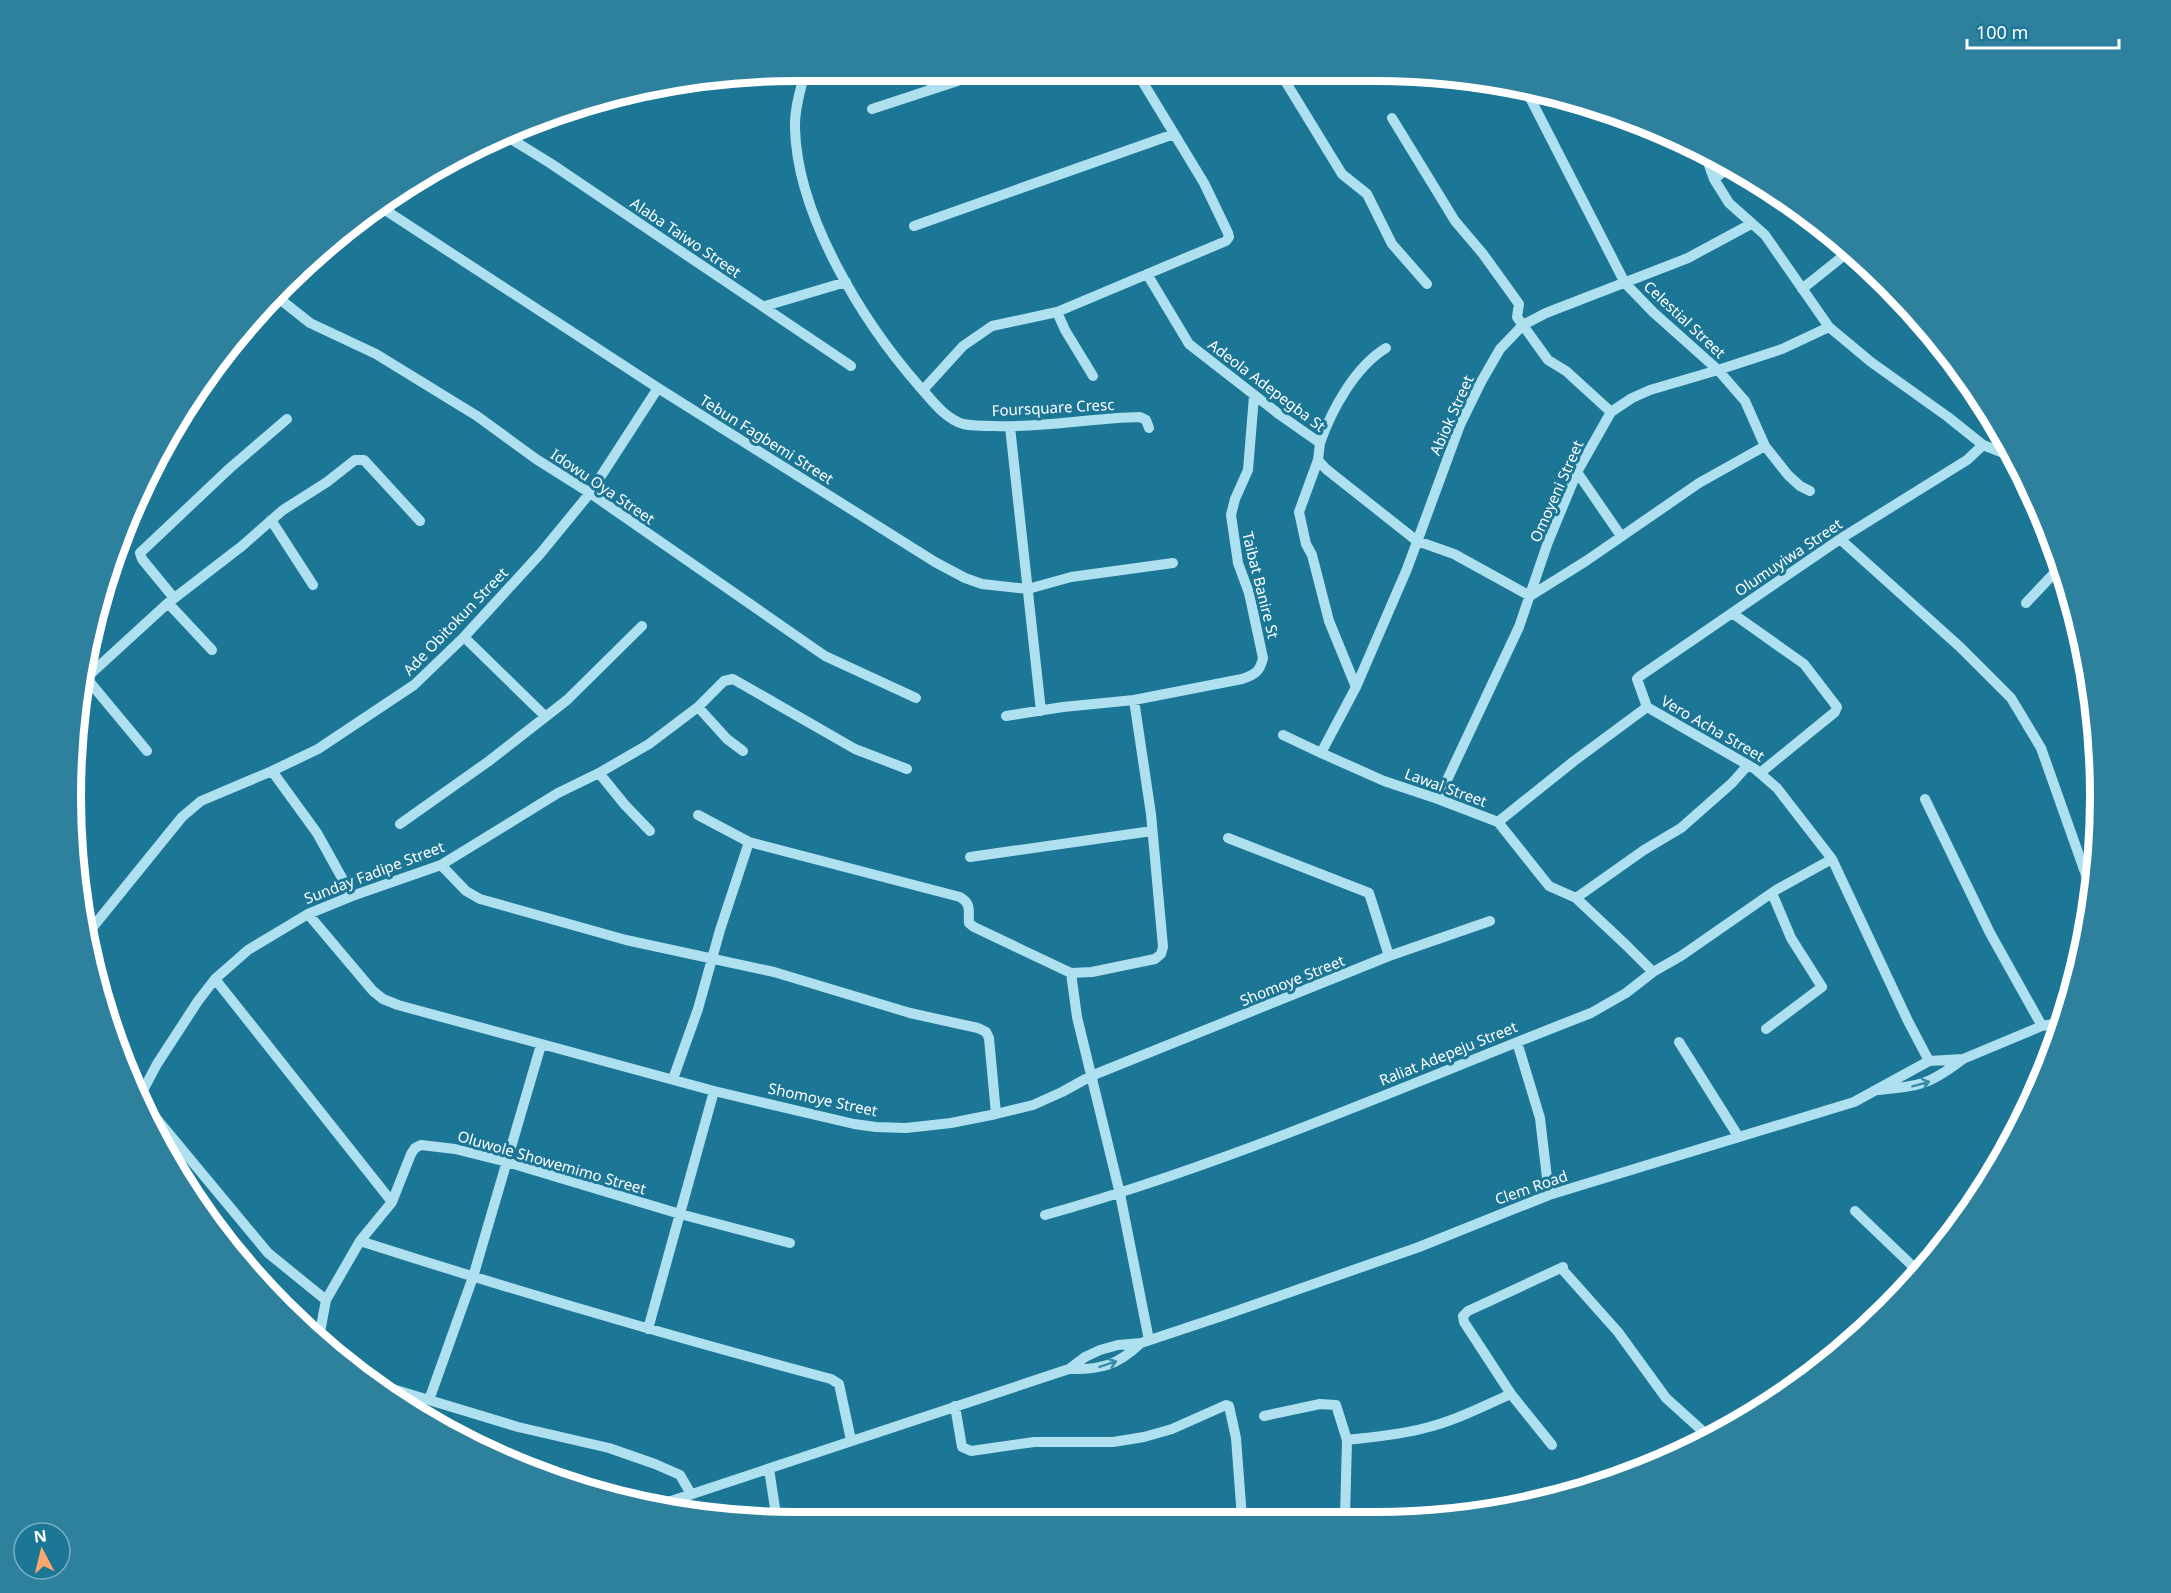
<svg xmlns="http://www.w3.org/2000/svg" width="2171" height="1593" viewBox="0 0 2171 1593" font-family="'Noto Sans',sans-serif">
	<style>
		.lines { fill: none; stroke-linecap: round; stroke-linejoin: round }
		.minor { stroke: #afe0ef; stroke-width: 10 }
		.oneway { stroke: #398ba7 }
		.labels { text-anchor: middle; dominant-baseline: central; stroke-width: 6; stroke-linejoin: round; paint-order: stroke }
		.street-label { font-size: 15px; fill: #fff; stroke: #1c7695 }
		.rim { fill: none; stroke: #fff; stroke-width: 8 }
	</style>
	<rect width="100%" height="100%" fill="#1c7695"/>
	<g class="lines">
		<path class="minor" d="M805 71C801 89 794 109 795 128 797 216 863 322 919 386 931 399 945 419 963 424 973 426 985 426 995 426 1043 428 1092 418 1140 417L1146 420 1149 428
			M924 71 934 88
			M1279 71 1342 174 1367 194 1392 244 1427 284
			M1526 90 1625 283 1653 312 1718 370 1745 401 1765 446 1788 475 1800 486 1810 491
			M872 109 988 71
			M1392 118 1455 221 1483 254 1519 304 1517 317 1548 360 1566 371 1611 412
			M503 134 550 163 851 366
			M1705 154 1714 179 1729 203 1765 235 1829 327 1871 362 1948 417 1983 445 2014 457
			M1714 179 1730 167
			M379 206 658 388 935 562 965 578 982 584 1028 589 1071 577 1173 563
			M914 226 1174 134
			M1147 274 1189 344 1280 415 1320 443 1318 460 1326 469 1417 541 1454 554 1530 596 1586 561 1699 483 1765 446
			M1802 289 1852 249
			M276 296 310 323 376 354 477 416 536 459 590 493 825 656 916 698
			M765 306 846 282
			M1057 312 1065 330 1093 376
			M923 390 963 346 992 326 1057 312 1226 241 1229 237 1228 233 1204 183 1136 71
			M1010 427 1041 711
			M1320 443C1332 409 1355 367 1386 348
			M1318 460 1299 512 1306 544 1312 555 1329 621 1356 687
			M1577 472 1621 536
			M271 520 313 585
			M1840 539 1960 647 2011 698 2041 748 2086 875 2092 901
			M174 598 142 559 140 553 230 468 287 419
			M168 603 212 650
			M2026 603 2060 567
			M1732 613 1804 664 1837 707 1835 712 1760 773
			M464 637 545 716
			M83 674 147 751
			M86 678 168 603 242 546 283 510 327 482 355 460H364L420 521
			M698 707 727 739 743 751
			M1647 707 1637 679 1640 676 1840 539 1967 460 1983 445
			M1006 716 1063 707 1134 700 1242 679C1254 675 1260 672 1263 658L1249 593 1238 563 1231 515 1235 499 1248 470 1254 396
			M1283 735 1321 753 1384 781 1438 799 1498 822 1549 886 1576 898 1626 945 1653 972
			M1321 753 1356 687 1407 569 1460 425 1481 382 1500 349 1523 325 1546 313 1688 258 1751 224
			M272 771 317 833 352 896
			M599 773 625 805 650 831
			M1438 799 1519 627 1548 542 1577 472 1611 412 1632 398 1650 390 1718 370 1782 349 1829 327
			M1925 799 1990 933 2042 1026
			M698 815 749 842 960 897C972 904 968 911 969 923L974 927 1071 973 1092 972 1155 959 1161 954 1163 947 1151 814 1134 700
			M1498 822 1574 761 1647 707 1755 769 1777 788 1832 859 1908 1021 1929 1061
			M400 824 489 761 567 700 642 626
			M1228 838 1369 893 1389 956
			M970 857 1152 831
			M441 865 466 891 480 899 626 940 774 972 910 1013 978 1028 986 1032 989 1038 996 1114
			M1576 898 1644 850 1681 828 1732 783 1748 765
			M308 914 373 991 383 999 398 1005 714 1091 854 1124 876 1127 906 1128 951 1123 996 1114 1033 1105 1062 1092 1091 1076 1389 956 1490 921
			M88 933 182 817 201 801 272 771 318 749 414 685 464 637 540 554 590 493 658 388
			M1071 973 1077 1017 1120 1194 1149 1340
			M215 979 392 1202
			M1766 1029 1822 987 1791 938 1772 893
			M1517 1042 1540 1118 1549 1195
			M1679 1042 1738 1136
			M673 1079 698 1009 720 930 749 842
			M1879 1090C1920 1086 1929 1085 1963 1059
			M139 1098 157 1064 198 1001 215 979 248 950 308 914 352 896 441 865 558 793 599 773 649 744 698 707 724 681 733 679 855 749 907 769
			M141 1100 268 1253 326 1300
			M1855 1211 1921 1274
			M1045 1215C1232 1163 1410 1083 1591 1013L1626 993 1653 972 1681 956 1776 890 1832 859
			M360 1241C516 1291 673 1337 831 1379L839 1384 851 1440
			M648 1329 714 1091
			M318 1343 326 1300 360 1241 392 1202 411 1154 415 1148 421 1145 455 1149 507 1162 680 1214 790 1243
			M1069 1369C1101 1370 1118 1365 1141 1343
			M376 1384 518 1427 609 1448 655 1464 680 1475 691 1494
			M429 1400 473 1277 541 1045
			M955 1406 962 1447 971 1451 1034 1442H1113L1144 1437 1172 1429 1226 1405 1229 1406 1236 1438 1242 1518
			M1264 1416 1320 1404 1336 1405 1347 1440 1345 1517
			M1347 1440C1373 1437 1399 1435 1425 1428 1455 1421 1483 1406 1511 1394
			M1552 1445 1511 1394 1464 1322 1463 1316 1468 1311 1563 1267 1561 1268 1618 1332 1666 1398 1707 1435
			M769 1469 777 1521
			M662 1504 1069 1369 1085 1357 1100 1350 1118 1345 1141 1343 1222 1316 1419 1247 1549 1195 1854 1102 1929 1061 1963 1059 2042 1026 2064 1022"/>
	</g>
	<defs><path id="oneway-shaft" d="M-6 0H5M1.5-3L5.5 0L1.5 3" fill="none" stroke-width="1.6" stroke-linecap="round" stroke-linejoin="round" transform="scale(1.5)"/></defs>
	<g class="oneway">
		<use href="#oneway-shaft" transform="translate(1921 1084) rotate(-15)"/>
		<use href="#oneway-shaft" transform="translate(1108 1364) rotate(-18)"/>
	</g>
	<g class="labels">
		<g class="street-label">
			<text transform="translate(686 237) rotate(34)">Alaba Taiwo Street</text>
			<text transform="translate(1685 319) rotate(43)">Celestial Street</text>
			<text transform="translate(1267 385) rotate(37)">Adeola Adepegba St</text>
			<text transform="translate(1053 407) rotate(-3)">Foursquare Cresc</text>
			<text transform="translate(1451 415) rotate(-66)">Abiok Street</text>
			<text transform="translate(767 439) rotate(32)">Tebun Fagbemi Street</text>
			<text transform="translate(603 486) rotate(34)">Idowu Oya Street</text>
			<text transform="translate(1556 491) rotate(-66)">Omoyeni Street</text>
			<text transform="translate(1788 557) rotate(-34)">Olumuyiwa Street</text>
			<text transform="translate(1261 585) rotate(76)">Taibat Banire St</text>
			<text transform="translate(455 621) rotate(-46)">Ade Obitokun Street</text>
			<text transform="translate(1713 728) rotate(30)">Vero Acha Street</text>
			<text transform="translate(1446 787) rotate(20)">Lawal Street</text>
			<text transform="translate(374 872) rotate(-21)">Sunday Fadipe Street</text>
			<text transform="translate(1292 980) rotate(-22)">Shomoye Street</text>
			<text transform="translate(1448 1053) rotate(-22)">Raliat Adepeju Street</text>
			<text transform="translate(823 1099) rotate(12)">Shomoye Street</text>
			<text transform="translate(552 1162) rotate(16)">Oluwole Showemimo Street</text>
			<text transform="translate(1531 1187) rotate(-19)">Clem Road</text>
		</g>
	</g>
	<path d="M0 0H2171V1593H0ZM796 81H1375A715 715 0 0 1 2090 796V797A715 715 0 0 1 1375 1512H796A715 715 0 0 1 81 797V796A715 715 0 0 1 796 81Z" fill="#2e819d" fill-rule="evenodd"/>
	<path class="rim" d="M796 81H1375A715 715 0 0 1 2090 796V797A715 715 0 0 1 1375 1512H796A715 715 0 0 1 81 797V796A715 715 0 0 1 796 81Z"/>
	<g transform="translate(42 1551) rotate(353)"><circle r="28" fill="#1c7695" stroke="#77adbf" stroke-width="1.5"/>
	<path d="M0-4.5L10 22L0 15L-10 22Z" fill="#ffa86d"/>
	<text y="-9" font-size="16" font-weight="bold" text-anchor="middle" fill="#ffffff">N</text>
	</g>
	<path d="M1967 39v9h152v-9" fill="none" stroke="#ffffff" stroke-width="3"/>
	<text x="1976" y="39" font-size="18" fill="#ffffff" stroke="#1c7695" stroke-width="4.5" paint-order="stroke">100 m</text>
</svg>
